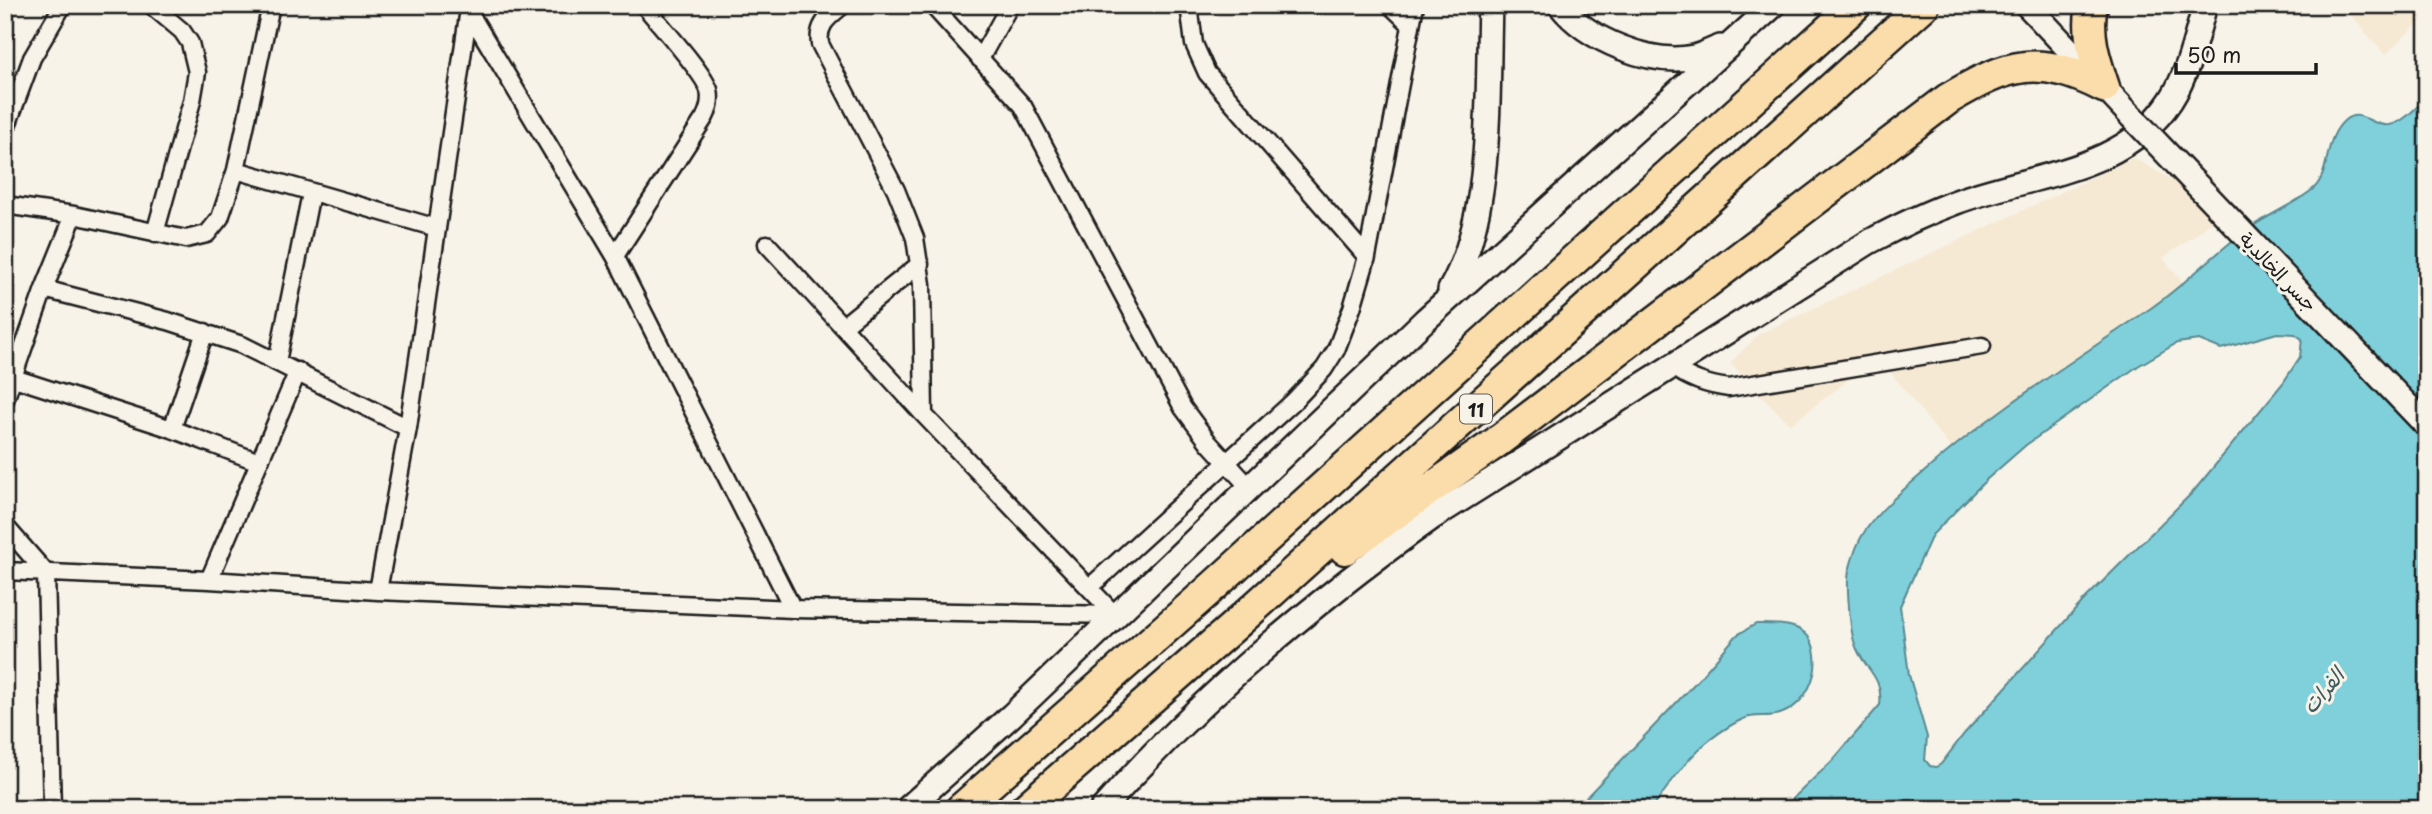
<svg xmlns="http://www.w3.org/2000/svg" width="2432" height="814" viewBox="0 0 2432 814" font-family="'Playpen Sans','Playpen Sans Arabic',sans-serif">
	<style>
		.built { fill: #f6e9d4 }
		.water { fill: #80d0db; stroke: #58888f; stroke-width: 2; fill-rule: evenodd }
		.lines { fill: none; stroke-linecap: round; stroke-linejoin: round }
		.street-casing { stroke: #1c1c1c; stroke-width: 21 }
		.secondary-casing { stroke: #1c1c1c; stroke-width: 28 }
		.highway-casing { stroke: #1c1c1c; stroke-width: 35 }
		.street { stroke: #f7f3e8; stroke-width: 16 }
		.secondary { stroke: #f7f3e8; stroke-width: 23 }
		.highway { stroke: #fbddab; stroke-width: 30 }
		.secondary-bridge-casing { stroke: #1c1c1c; stroke-width: 28; stroke-linecap: butt }
		.secondary-bridge { stroke: #f7f3e8; stroke-width: 23 }
		.labels { text-anchor: middle; dominant-baseline: central; stroke-width: 6; stroke-linejoin: round; paint-order: stroke }
		.shield { fill: #f7f3e8; stroke: #5e5c59; stroke-width: 2 }
		.shield-label { font-size: 18px; font-weight: bold; fill: #1c1c1c }
		.street-label { font-size: 19px; fill: #1c1c1c; stroke: #f7f3e8 }
		.water-label { font-size: 21px; font-style: italic; fill: #3f5b5f; stroke: #f7f3e8 }
	</style>
	<rect width="100%" height="100%" fill="#f7f3e8"/>
	<filter id="ink" filterUnits="userSpaceOnUse"><feTurbulence type="fractalNoise" baseFrequency=".0143" numOctaves="2"/><feDisplacementMap in="SourceGraphic" scale="14" xChannelSelector="R" yChannelSelector="G"/><feConvolveMatrix kernelMatrix="1 2 1 2 8 2 1 2 1" color-interpolation-filters="sRGB"/></filter>
	<g filter="url(#ink)">
		<path class="built" d="M2342 5H2427V15L2385 55Z
			M2134 158 2225 210 2196 235 2163 258 2193 295 1969 471 1878 357 1790 425 1730 363 1759 334Z"/>
		<path class="water" d="M2427 97V809H1782L1833 760 1880 705C1884 675 1862 668 1855 644 1850 631 1846 584 1849 571 1852 559 1858 541 1865 531 1881 508 1903 490 1924 472 1994 410 2074 361 2151 308 2183 286 2210 258 2241 234 2263 217 2290 207 2312 190 2332 174 2322 140 2345 120 2360 107 2374 128 2389 125 2404 123 2416 107 2427 97ZM2277 333 2295 334 2302 339 2300 357 2283 383 2193 492 2085 599 1964 734 1941 764 1936 767 1930 766 1925 760 1927 737 1909 675 1900 606 1932 535 1986 480 2026 445 2138 366 2177 343 2199 340 2221 349Z
			M1756 624C1778 624 1808 622 1814 649 1820 674 1806 705 1780 714 1768 718 1754 714 1743 719 1732 724 1720 732 1711 739 1687 757 1669 786 1651 809H1575L1698 680 1737 635Z"/>
		<g class="lines">
			<g class="street-casing">
				<path id="street" d="M151 5 182 31 190 43 197 72 192 101 155 233
					M843 5C829 17 817 24 820 44L896 190 915 238 922 284 924 415
					M932 5 1023 106 1183 408 1209 443 1249 487
					M1189 5 1194 44 1207 73 1367 257
					M1390 5 1411 25
					M469 12 615 256 793 609
					M980 59 1010 5
					M5 131 32 58 63 5
					M236 170 437 228
					M5 205 74 215 186 239 207 234 220 218 236 170 271 5
					M767 244 924 415 1115 615
					M615 256 705 117C709 109 711 99 709 90 702 70 659 24 644 5
					M44 289 168 321 242 345 408 428
					M843 326 920 264
					M277 362 311 193
					M1671 366C1690 379 1706 385 1729 388L1982 346
					M14 378 172 429 259 462
					M5 400 44 289 74 215
					M172 429 205 332
					M5 526 46 573 52 809
					M5 571 209 580 378 591 793 609 1115 615
					M209 580 298 371
					M1089 588 1294 401 1324 369 1336 350 1352 308 1367 257 1415 5
					M378 591 408 428 469 9"/>
			</g>
			<g class="secondary-casing">
				<path id="secondary" d="M1560 5C1587 40 1651 66 1694 57 1703 55 1712 50 1720 47
					M2027 5 2131 116
					M1450 290C1494 212 1487 94 1490 5
					M907 809 1012 715 1424 321 1774 5
					M1102 809C1201 697 1312 603 1433 517L1869 242C1897 227 1926 213 1956 202 2031 174 2123 173 2171 100 2189 72 2196 36 2205 5"/>
			</g>
			<g class="highway-casing">
				<path id="highway" d="M2092 5C2086 34 2095 60 2104 87
					M1345 549 1497 442 1948 99C2009 63 2038 54 2104 87
					M961 809 1207 592 1856 5
					M1025 809 1235 625 1924 5"/>
			</g>
			<use href="#street" class="street"/>
			<use href="#secondary" class="secondary"/>
			<use href="#highway" class="highway"/>
			<g class="secondary-bridge-casing">
				<path id="secondary-bridge" d="M2131 116 2427 426"/>
			</g>
			<use href="#secondary-bridge" class="secondary-bridge"/>
		</g>
	</g>
	<g class="labels">
		<rect class="shield" x="1460" y="394.5" width="32" height="29" rx="5"/>
		<g class="shield-label">
			<text x="1476" y="409">11</text>
		</g>
		<g class="street-label">
			<text transform="translate(2279 271) rotate(46)">جسر الخالدية</text>
		</g>
		<g class="water-label">
			<text transform="translate(2322 690) rotate(-49)">الفرات</text>
		</g>
	</g>
	<rect width="2432" height="814" fill="none" stroke="#f7f3e8" stroke-width="28"/>
	<rect x="14" y="14" width="2404" height="786" fill="none" stroke="#1c1c1c" stroke-width="2.5" filter="url(#ink)"/>
	<path d="M2176 63v10h140v-10" fill="none" stroke="#1c1c1c" stroke-width="3.5"/>
	<text x="2187" y="63" font-size="21" fill="#1c1c1c" stroke="#f7f3e8" stroke-width="5" paint-order="stroke">50 m</text>
</svg>
